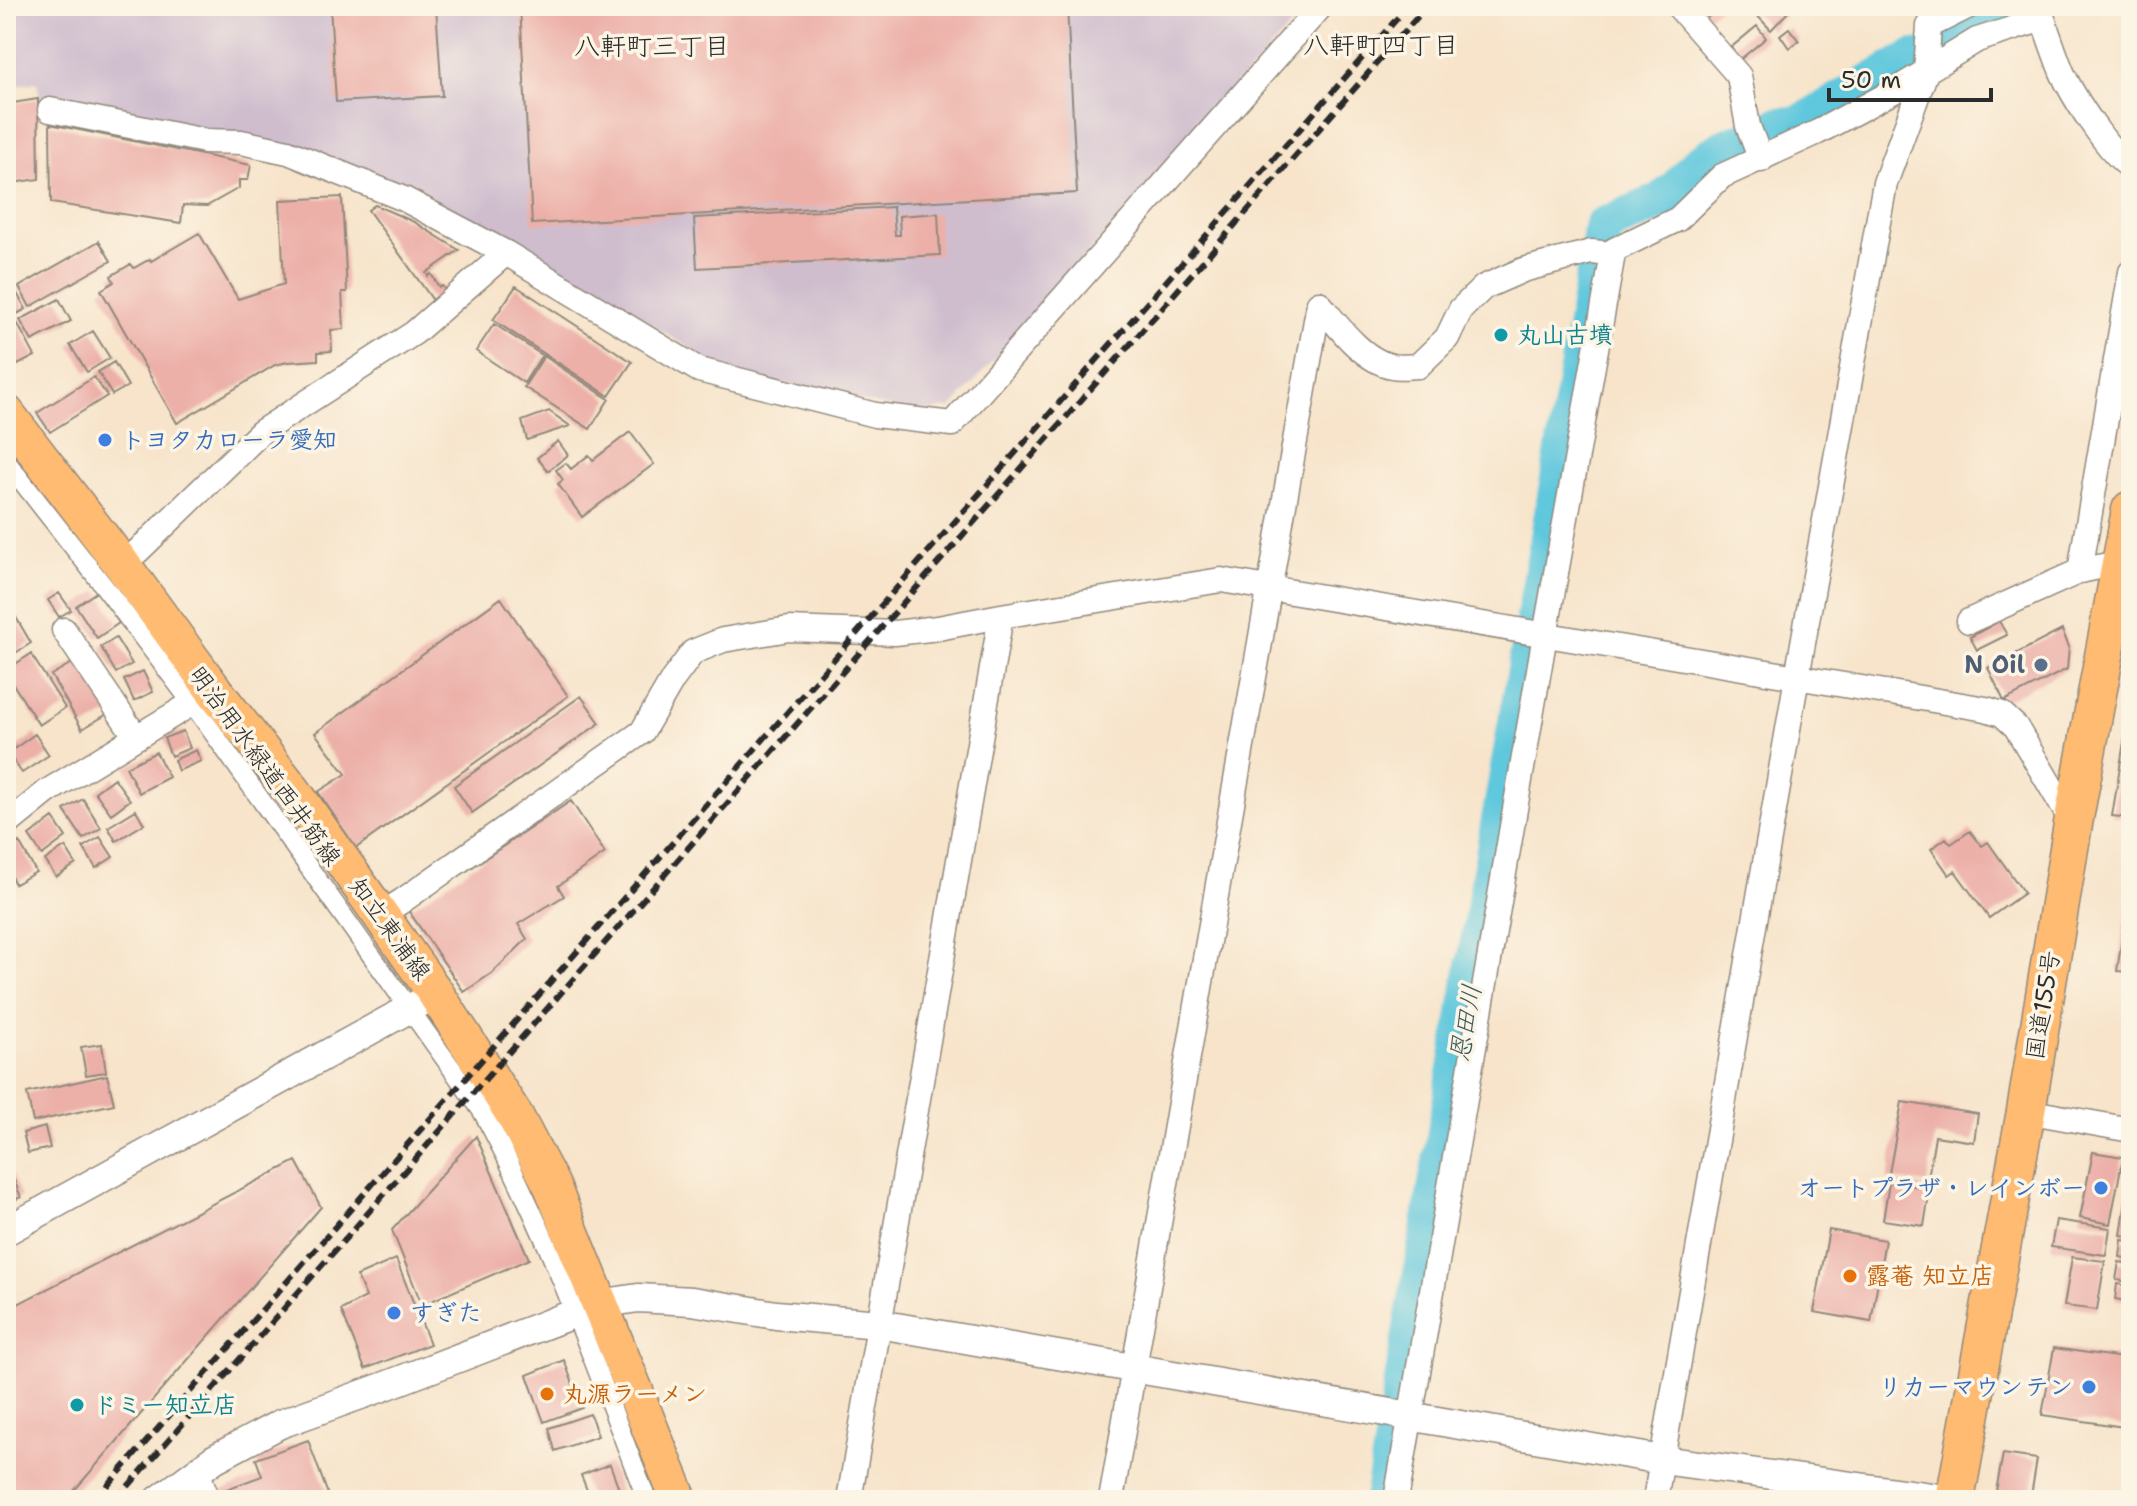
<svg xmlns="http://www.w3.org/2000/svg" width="2137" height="1506" viewBox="0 0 2137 1506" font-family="'Shantell Sans','Klee One',sans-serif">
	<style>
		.industrial { fill: #cfbdce }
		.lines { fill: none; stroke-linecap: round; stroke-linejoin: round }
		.river { stroke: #60c8dd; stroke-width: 38 }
		.building { fill: #ecb0a9 }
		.pedestrian-casing { stroke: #91887b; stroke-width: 21 }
		.minor-casing { stroke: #91887b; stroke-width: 27 }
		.tertiary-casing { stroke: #91887b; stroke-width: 31 }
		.primary-casing { stroke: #91887b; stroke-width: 39 }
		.trunk-casing { stroke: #91887b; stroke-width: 41 }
		.pedestrian { stroke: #fff; stroke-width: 18 }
		.minor { stroke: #fff; stroke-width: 24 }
		.tertiary { stroke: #fff; stroke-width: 28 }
		.primary { stroke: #febb71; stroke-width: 36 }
		.trunk { stroke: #febb71; stroke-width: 38 }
		.rail { stroke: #2b2b2b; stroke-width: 6; stroke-dasharray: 12 6; stroke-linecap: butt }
		.culture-dot { fill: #0f9aa8; stroke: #fcf5e5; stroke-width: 3 }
		.shop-dot { fill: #3f7fe0; stroke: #fcf5e5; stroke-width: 3 }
		.service-dot { fill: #5c6f8a; stroke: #fcf5e5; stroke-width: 3 }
		.food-dot { fill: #e8710a; stroke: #fcf5e5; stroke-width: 3 }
		.labels { text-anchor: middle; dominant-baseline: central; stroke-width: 7; stroke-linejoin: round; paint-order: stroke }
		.culture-label { font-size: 24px; font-weight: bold; fill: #0d838f; stroke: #fcf5e5; text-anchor: start }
		.shop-label { font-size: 24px; font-weight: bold; fill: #366cbe; stroke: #fcf5e5; text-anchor: start }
		.service-label { font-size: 24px; font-weight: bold; fill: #4e5e75; stroke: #fcf5e5; text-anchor: end }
		.street-label { font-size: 24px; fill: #2b2b2b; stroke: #fcf5e5 }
		.food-label { font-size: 24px; font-weight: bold; fill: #c56008; stroke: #fcf5e5; text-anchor: start }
		.neighbourhood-label { font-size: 26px; fill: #2b2b2b; stroke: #fcf5e5 }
		.water-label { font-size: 26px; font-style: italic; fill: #3b5a60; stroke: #fcf5e5 }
	</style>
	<rect width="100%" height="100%" fill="#fcf5e5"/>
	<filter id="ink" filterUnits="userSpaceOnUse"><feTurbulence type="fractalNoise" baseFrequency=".0125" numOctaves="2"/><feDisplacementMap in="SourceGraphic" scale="16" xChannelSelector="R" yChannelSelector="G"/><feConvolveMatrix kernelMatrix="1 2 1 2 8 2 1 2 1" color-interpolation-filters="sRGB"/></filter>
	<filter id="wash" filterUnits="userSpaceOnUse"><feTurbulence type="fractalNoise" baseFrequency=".006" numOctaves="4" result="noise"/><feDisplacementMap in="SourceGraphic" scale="32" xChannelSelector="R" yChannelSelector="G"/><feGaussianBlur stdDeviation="1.8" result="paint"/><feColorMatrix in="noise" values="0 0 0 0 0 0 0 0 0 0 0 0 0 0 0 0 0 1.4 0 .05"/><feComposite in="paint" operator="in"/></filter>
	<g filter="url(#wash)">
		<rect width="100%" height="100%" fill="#f7e4cb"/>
		<path class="industrial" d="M6 6H1308L951 408 914 412 729 372 526 248 425 199 206 131 40 97 37 82 6 87Z"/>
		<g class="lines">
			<path class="river" d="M1939 42 1977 16 2006 6
				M1756 134 1777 126 1798 125 1914 58
				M1534 623 1603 226 1662 201 1677 188 1698 164 1724 148 1748 138
				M1399 1404 1531 641
				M1383 1500 1396 1424"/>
		</g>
		<g id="blocks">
			<path class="building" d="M330 6H436L442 96 336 102Z
				M520 6H1067L1077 193 532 224Z
				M1699 6H1722L1708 17Z
				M1748 6H1784L1789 11 1771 30Z
				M1757 26 1766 38 1737 62 1728 50Z
				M1789 28 1799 41 1789 48 1780 35Z
				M38 99 39 179 6 184V104Z
				M50 124 251 165 248 180H239V188L207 206 183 205 181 223 51 203Z
				M342 197 347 292H342L344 329 331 330 332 351 318 352V360L288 362 275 365 177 423 101 290 114 282 111 276 131 264 134 268 150 259 151 261 199 233 238 299 284 284 280 200Z
				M375 205 414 222 459 250 426 273 428 276 431 274 439 287 442 286 448 293 435 303 368 210Z
				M893 207 895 235H900L899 216 938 213 940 255 697 268 694 218Z
				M99 241 111 261 30 307 19 287Z
				M516 286 632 362 609 396 493 320Z
				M15 290 26 309 6 320V295Z
				M59 299 71 321 32 341 20 320Z
				M16 321 35 356 6 371V327Z
				M494 324 542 355 524 383 476 351Z
				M93 331 110 358 87 372 70 345Z
				M544 356 609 399 590 429 524 387Z
				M114 362 128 386 112 395 98 372Z
				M94 377 107 396 50 432 37 413Z
				M549 411 570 426 527 440 522 421Z
				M630 432 654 464 582 517 558 484 563 480 556 470 566 463 571 469 589 455 593 460Z
				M558 441 568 455 548 471 537 458Z
				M98 591 119 623 97 638 76 606Z
				M59 593 71 610 59 617 48 600Z
				M501 598 568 696 356 848 318 792 346 774 315 733Z
				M14 614 31 643 6 659V619Z
				M1999 621 2007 635 1977 650 1970 637Z
				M2062 630 2069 647 2067 669 2004 701 1988 668Z
				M116 638 132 664 116 673 101 647Z
				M31 654 65 708 39 725 6 673V670Z
				M77 660 109 713 82 729 51 675Z
				M143 671 153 692 134 701 124 680Z
				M581 696 600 723 472 813 454 786Z
				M2129 711 2131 712V818L2112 816Z
				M183 731 190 748 171 756 164 738Z
				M35 734 49 755 22 773 8 753Z
				M196 750 201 761 178 771 174 760Z
				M156 752 169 777 139 793 126 767Z
				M114 778 130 800 111 814 95 792Z
				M83 799 101 828 83 839 64 810Z
				M571 801 605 853 558 886 564 896 518 924 527 939 492 973 464 992 408 910Z
				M136 810 144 824 116 841 108 827Z
				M53 818 66 837 42 855 29 836Z
				M1970 831 1982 846 1988 842 2024 893 1989 918 1955 871 1949 875 1931 849 1946 838 1951 844Z
				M100 837 113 857 96 868 83 847Z
				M19 842 36 872 15 884 6 867V850Z
				M65 847 76 864 56 877 45 860Z
				M2128 899H2131V972L2117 971Z
				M102 1044 106 1072 86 1075 81 1047Z
				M107 1075 114 1104 33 1122 27 1093Z
				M1902 1102 1978 1114 1974 1142 1935 1136 1927 1184 1888 1179Z
				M45 1127 50 1148 28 1153 23 1133Z
				M476 1136 529 1259 422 1305 392 1230Z
				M2093 1152 2123 1157 2110 1224 2080 1218Z
				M6 1161 21 1197 6 1204Z
				M296 1161 321 1207 66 1500H6V1310Z
				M1889 1183 1930 1188 1924 1226 1883 1220Z
				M2127 1194 2131 1195V1237L2121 1235Z
				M2056 1220 2110 1228 2106 1255 2051 1247Z
				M1829 1230 1885 1240 1871 1322 1814 1312Z
				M2122 1240 2131 1241V1259L2120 1257Z
				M2072 1257 2105 1261 2097 1310 2064 1306Z
				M396 1259 430 1344 365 1369 341 1310 366 1297 357 1276Z
				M2119 1262 2131 1264V1282L2116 1280Z
				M2117 1284 2131 1286V1302L2115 1299Z
				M2054 1348 2131 1359V1428L2042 1415Z
				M564 1360 582 1408 544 1422 527 1375Z
				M590 1414 598 1436 555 1451 549 1428Z
				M308 1440 330 1500H225L221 1491 262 1476 256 1459Z
				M2003 1454 2037 1459 2031 1496 1996 1491Z
				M610 1464 623 1500H591L581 1475Z"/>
		</g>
	</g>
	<g filter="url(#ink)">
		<use href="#blocks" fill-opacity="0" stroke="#91887b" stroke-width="2"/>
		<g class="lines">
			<g class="pedestrian-casing">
				<path id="pedestrian" d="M6 461 103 585 192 703 482 1111C550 1235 596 1369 647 1500"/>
			</g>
			<g class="minor-casing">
				<path id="minor" d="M1678 6 1739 76 1748 126 1761 160
					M50 110 205 141 241 142 288 152 404 199 506 253
					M121 563 138 551 261 432 414 333 506 253 699 370 875 415 952 424 1321 6
					M2080 571 2131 272
					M1969 621 2080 571 2122 562
					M64 630 136 737
					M6 825 48 791 214 690
					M380 915 402 901 642 732 673 679 693 652 723 640 789 629 895 633 938 628 1001 616 1221 580 1986 709 2002 714 2016 727 2073 824
					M2026 1111 2131 1130
					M197 1471 208 1500
					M849 1500 1001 616
					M1111 1500 1319 303C1336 324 1363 361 1392 366 1400 368 1410 366 1418 366L1447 338 1461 309 1484 287 1523 270 1591 252 1613 254 1614 250 1678 219 1722 176 1818 132 1894 91 1977 40 2043 19C2049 37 2055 55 2062 72 2072 95 2110 155 2131 167
					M1396 1500 1545 635 1613 254
					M1655 1500 1797 677 1885 183 1926 72 1929 26 1969 6"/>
			</g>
			<g class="tertiary-casing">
				<path id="tertiary" d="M6 1231 436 994
					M159 1500 214 1459 280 1424 380 1388 599 1304 638 1298 692 1301 776 1315 879 1324 1662 1460 1954 1500"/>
			</g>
			<g class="primary-casing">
				<path id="primary" d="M6 413 121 563 214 690 293 791 436 994 515 1116 552 1186 679 1500"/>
			</g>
			<g class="trunk-casing">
				<path id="trunk" d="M1955 1500 2026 1111 2073 824 2131 510"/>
			</g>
			<use href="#pedestrian" class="pedestrian"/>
			<use href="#minor" class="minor"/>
			<use href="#tertiary" class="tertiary"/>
			<use href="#primary" class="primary"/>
			<use href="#trunk" class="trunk"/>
			<path class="rail" d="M95 1500 1408 6
				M116 1500 1427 6"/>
		</g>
	</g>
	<g class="culture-dot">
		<circle cx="1501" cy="335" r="8"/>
		<circle cx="77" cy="1405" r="8"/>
	</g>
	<g class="shop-dot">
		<circle cx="105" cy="440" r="8"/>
		<circle cx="2101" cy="1188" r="8"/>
		<circle cx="394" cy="1313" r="8"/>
		<circle cx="2089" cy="1387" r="8"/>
	</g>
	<circle class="service-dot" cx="2041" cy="665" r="8"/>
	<g class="food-dot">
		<circle cx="1850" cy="1276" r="8"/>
		<circle cx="547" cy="1394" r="8"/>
	</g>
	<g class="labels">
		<g class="culture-label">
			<text x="1517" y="335">丸山古墳</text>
			<text x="93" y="1405">ドミー知立店</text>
		</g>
		<g class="shop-label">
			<text x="121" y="440">トヨタカローラ愛知</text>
			<text x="2085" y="1188" text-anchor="end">オートプラザ・レインボー</text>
			<text x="410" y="1313">すぎた</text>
			<text x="2073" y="1387" text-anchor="end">リカーマウンテン</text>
		</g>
		<g class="service-label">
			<text x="2025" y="665">N Oil</text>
		</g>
		<g class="street-label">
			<text transform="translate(265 766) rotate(54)">明治用水緑道西井筋線</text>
			<text transform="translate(390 929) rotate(54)">知立東浦線</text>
			<text transform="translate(2043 1005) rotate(-81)">国道155号</text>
		</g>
		<g class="food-label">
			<text x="1866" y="1276">露菴 知立店</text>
			<text x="563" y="1394">丸源ラーメン</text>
		</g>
		<g class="neighbourhood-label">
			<text x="1381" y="44">八軒町四丁目</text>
			<text x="652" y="45">八軒町三丁目</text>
		</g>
		<g class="water-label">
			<text transform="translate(1465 1023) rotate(-80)">恩田川</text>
		</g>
	</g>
	<rect width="2137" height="1506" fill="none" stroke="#fcf5e5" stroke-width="32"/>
	<path d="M1829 88v12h162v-12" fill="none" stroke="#2b2b2b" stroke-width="4"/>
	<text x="1841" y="88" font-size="24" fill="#2b2b2b" stroke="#fcf5e5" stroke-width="6" paint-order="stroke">50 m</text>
</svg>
